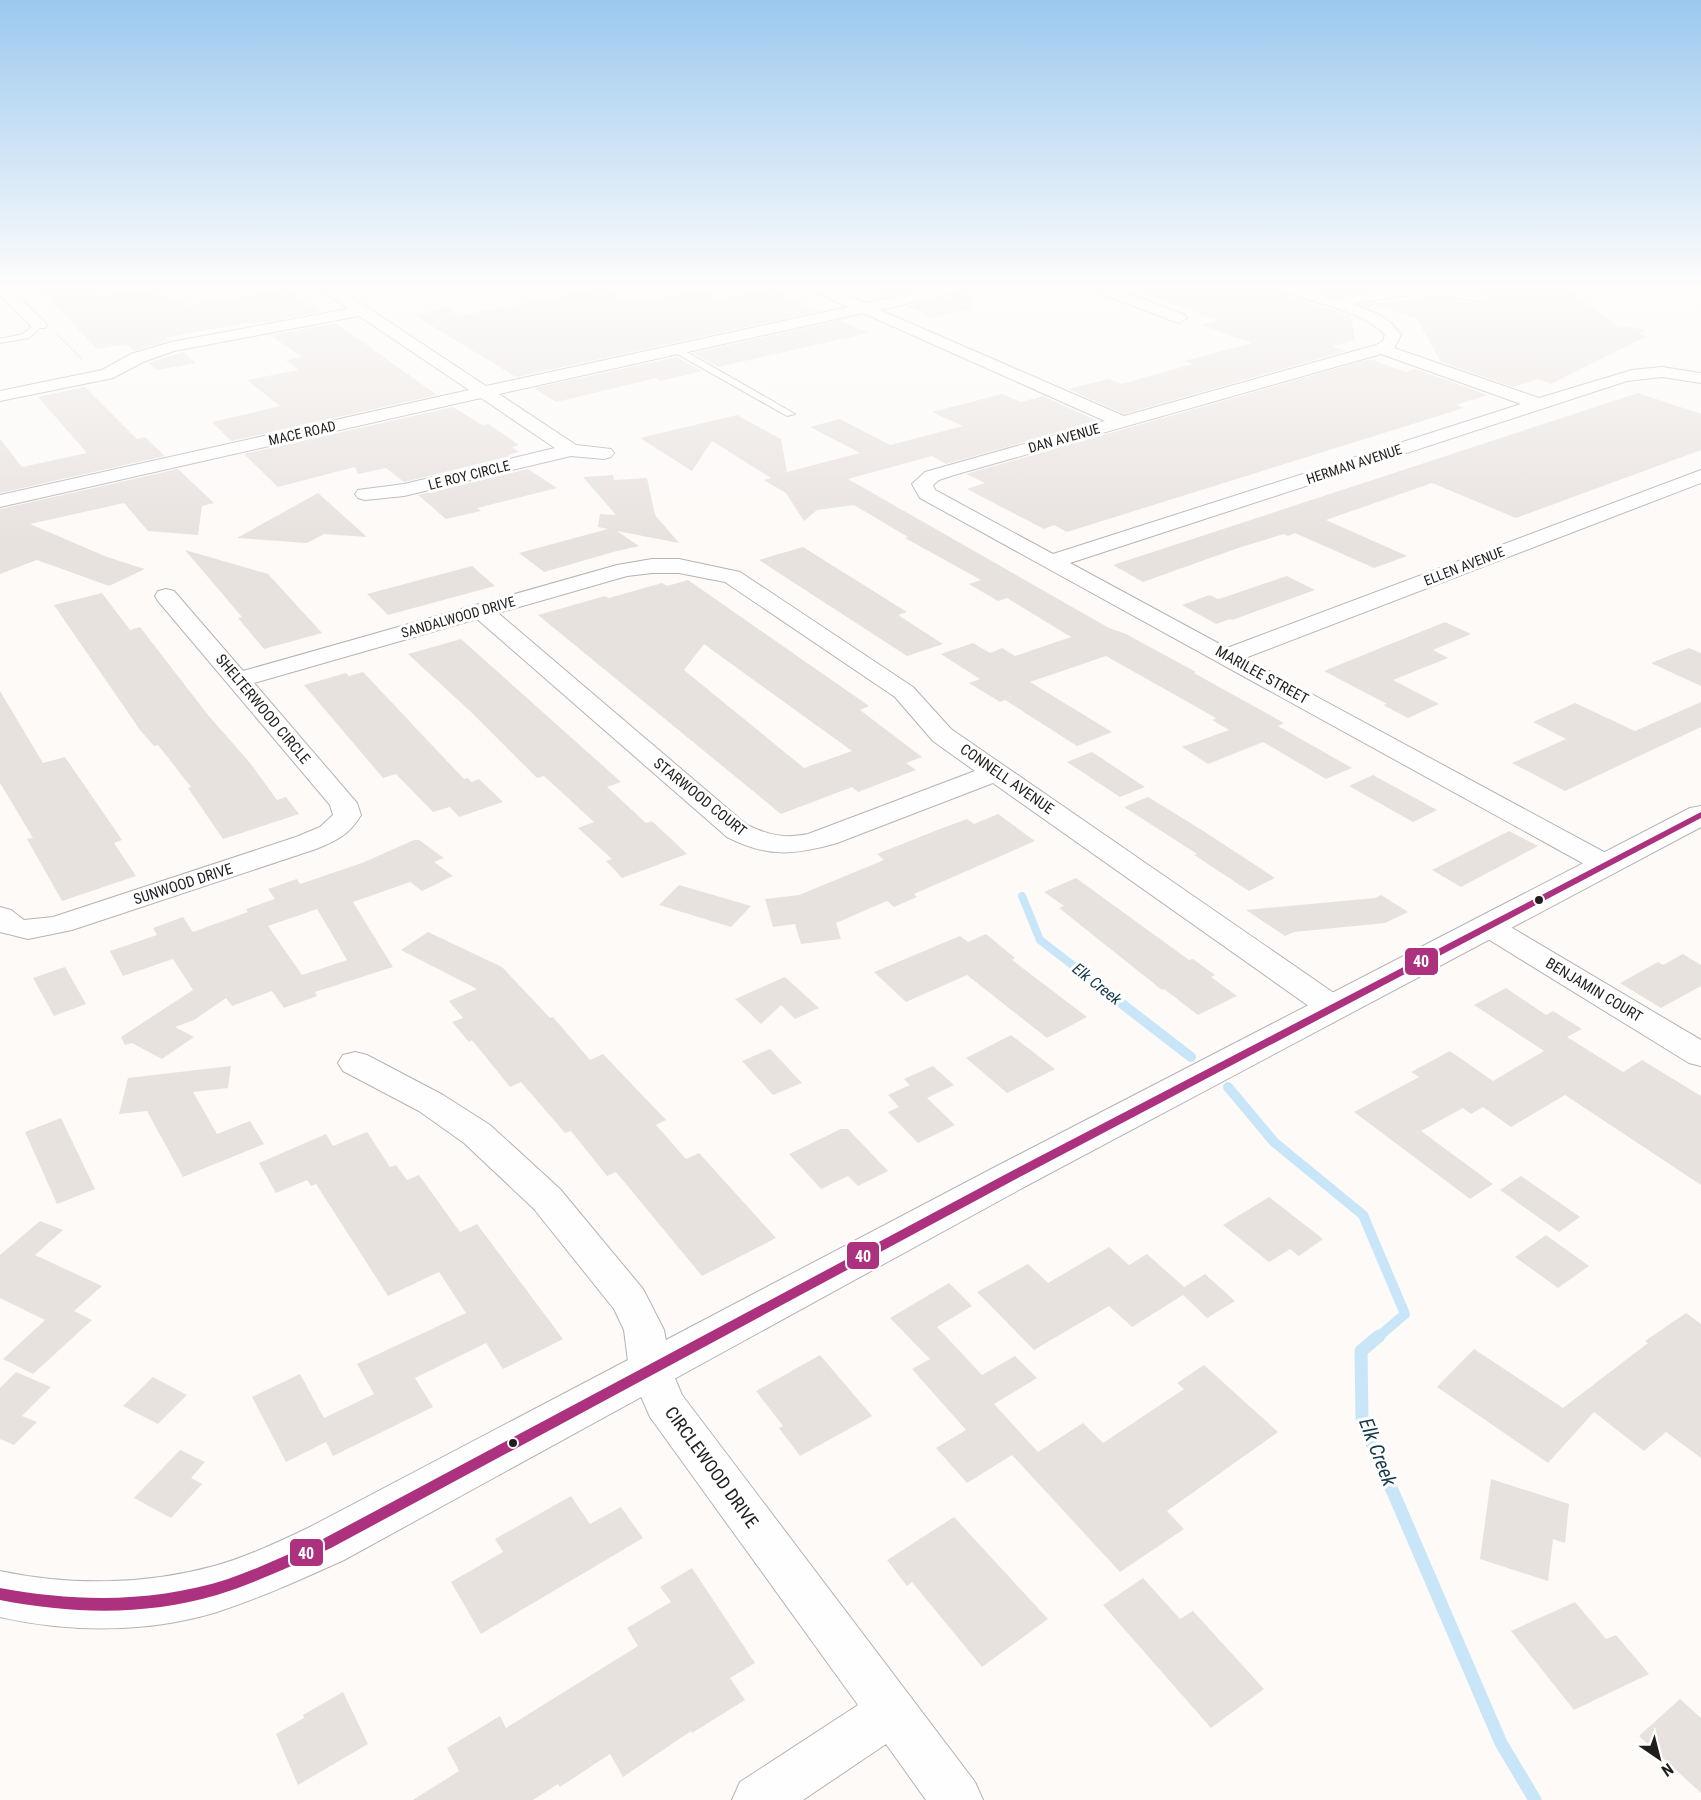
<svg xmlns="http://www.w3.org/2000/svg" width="1701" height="1800" viewBox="0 0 1701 1800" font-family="'Roboto Condensed',sans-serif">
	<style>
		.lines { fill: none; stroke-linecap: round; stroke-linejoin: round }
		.stream-far2 { stroke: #c8e6f8; stroke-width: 8 }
		.stream-far1 { stroke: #c8e6f8; stroke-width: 10 }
		.stream { stroke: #c8e6f8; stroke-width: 13 }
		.building { fill: #e8e2df; fill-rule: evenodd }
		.service-casing { stroke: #b6b3b2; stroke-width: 2 }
		.minor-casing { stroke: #b6b3b2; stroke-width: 2 }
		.tertiary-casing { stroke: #b6b3b2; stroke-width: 2 }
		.path { stroke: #d5d5d4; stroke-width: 2; stroke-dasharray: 2 1.5; stroke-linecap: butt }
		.service { fill: #fffefe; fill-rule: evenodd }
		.minor { fill: #fffefe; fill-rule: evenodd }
		.tertiary { fill: #fffefe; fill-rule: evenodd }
		.bus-1-casing { stroke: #fff; stroke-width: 5 }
		.bus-1 { fill: #ac3280; fill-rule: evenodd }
		.bus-dot { fill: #211f1d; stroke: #fff; stroke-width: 2 }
		.labels { text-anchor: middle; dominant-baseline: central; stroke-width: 6; stroke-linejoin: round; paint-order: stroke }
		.far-street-label { font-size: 14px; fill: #211f1d; stroke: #fff }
		.street-label { font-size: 15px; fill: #211f1d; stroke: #fff }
		.water-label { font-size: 16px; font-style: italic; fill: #14394c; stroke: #fff }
		.near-street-label { font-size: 18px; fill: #211f1d; stroke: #fff }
		.near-water-label { font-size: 20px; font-style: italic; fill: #14394c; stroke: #fff }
		.line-badge { stroke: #fff; stroke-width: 2 }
		.badge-label { font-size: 16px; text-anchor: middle; font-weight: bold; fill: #fff }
	</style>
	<rect width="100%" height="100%" fill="#fdfaf8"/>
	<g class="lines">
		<path class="stream-far2" d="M1022 896 1040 940 1084 974"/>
		<path class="stream-far1" d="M1082 973 1191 1057
			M1228 1087 1274 1142 1363 1215 1405 1314 1377 1338"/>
		<path class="stream" d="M1379 1336 1361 1351 1362 1420 1501 1743 1535 1800"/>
	</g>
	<path class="building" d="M39 288H89L97 296 155 288 173 301 183 299 190 305 285 288 321 312 254 324 250 322 166 338 169 340 134 351 126 344 97 349Z
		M599 288H604L633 302 702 289 719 298 771 288 820 311 516 377 414 315 447 308 459 316Z
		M867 288H925L886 296Z
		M967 288H970L972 309 933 318 907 306 963 293Z
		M1137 288H1275L1279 293 1351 316 1355 340 1332 346 1346 351 1124 414 1068 389 1109 379 1122 384 1193 364 1184 361 1252 343 1202 325 1218 320 1136 291Z
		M1309 288H1375L1337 297Z
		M1469 288H1565L1618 325 1646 330 1640 334 1647 336 1551 384 1538 379 1513 387 1441 362 1416 318 1376 305 1367 307 1361 305 1417 298 1448 299 1480 304 1490 297 1486 292Z
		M840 320 868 333 718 367 693 353Z
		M336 323 437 395 231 441 212 422 280 406 247 380 299 370 286 360 302 357 270 335Z
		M183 352 196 363 157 370 148 363Z
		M677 357 702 371 660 381 656 378 556 402 534 388Z
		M1370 359 1406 372 1415 369 1488 395 1456 405 1464 408 1067 532 1054 525 1044 529 967 489 985 483 966 474Z
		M85 387 137 439 145 437 165 456 0 493V439L22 467 87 453 38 397Z
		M1638 393 1701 414V450L1516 518 1432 483 1326 520 1407 556 1374 568 1295 533 1288 536 1284 534 1241 547 1143 582 1113 565Z
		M1002 394 1021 402 1043 396 1098 421 946 464 932 456 848 479 1109 628 1126 634 1196 672 1194 673 1284 723 1278 726 1352 768 1326 779 1263 742 1208 764 1182 747 1229 730 1212 720 1216 718 1106 656 1030 682 1112 732 1077 746 1005 700 1000 702 969 683 980 679 941 654 973 643 990 653 1002 648 1015 656 1071 637 1007 598 998 601 969 584 981 580 905 538 908 537 854 505 817 510 804 521 786 493 764 480 771 478 712 441 692 471 640 438 737 415 781 439 787 472 860 453 810 427 840 419 890 445 963 426 932 412Z
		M453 407 482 425 489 424 519 445 512 447 519 452 507 455 510 456 404 482 386 468 358 474 355 467 278 487 244 454Z
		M178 469 214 503 202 506 198 535 148 531 124 503 30 524 107 557 145 569 109 586 37 560 0 574V509Z
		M528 469 557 488 477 508 481 511 446 519 418 495Z
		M613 475 614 480 647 478 655 515 679 543 617 531 639 546 617 551 544 572 519 553 608 529 598 527 600 514 616 515 583 477Z
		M318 493 367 537 324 534 307 543 237 538Z
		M803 547 907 612 898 615 943 644 907 656 759 560Z
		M185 550 268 574 322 633 264 649 238 618 242 617Z
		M472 566 495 586 388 615 367 594Z
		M1287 576 1315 590 1232 620 1230 619 1216 624 1182 605 1210 595 1218 599 1222 598Z
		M688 580 869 706 860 710 922 757 906 763 916 770 858 792 852 787 781 814 538 615 605 596 609 598 662 583 667 586ZM704 644 852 751 804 768 684 670Z
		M102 593 130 630 140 627 208 715 251 764 277 800 286 797 299 814 223 839 188 788 191 787 158 745 154 746 140 730 54 605Z
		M1445 622 1471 634 1433 650 1448 658 1393 680 1439 704 1408 718 1383 705 1387 704 1324 671Z
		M461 639 621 782 607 787 646 823 652 821 687 854 622 878 606 861 612 859 578 828 594 822 544 776 537 778 471 712 408 654Z
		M1689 648 1701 653V686L1651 663Z
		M363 672 464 779 468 778 471 782 479 779 503 802 459 817 450 807 433 812 396 774 383 778 304 685 346 673 349 676Z
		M0 691 43 763 65 757 122 840 114 843 136 876 62 901 27 839 33 838 0 783Z
		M1701 702V727L1565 791 1512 763 1566 739 1533 722 1575 703 1635 731Z
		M1092 752 1145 787 1120 797 1067 762Z
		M1373 775 1437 810 1413 822 1349 786Z
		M1148 797 1205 832 1275 878 1249 891 1194 855 1197 854 1124 807Z
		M998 814 1035 841 914 894 917 897 894 907 887 901 836 923 841 939 801 944 795 924 773 927 765 899 799 895 884 860 877 854 940 829 967 819 974 824Z
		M1509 831 1538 846 1461 887 1432 870Z
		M414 840H419L444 858 434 862 453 876 422 891 410 882 353 902 393 967 315 992 317 996 284 1008 272 991 232 1006 226 998 194 1020 175 1027 194 1037 162 1059 132 1043 125 1045 121 1037 193 990 173 959 123 976 110 951 157 935 153 928 183 917 193 932 248 912 246 909 275 899 268 889 297 879 300 884 362 863ZM317 909 347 960 302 975 268 926Z
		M1076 878 1189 960 1193 959 1215 975 1211 977 1237 996 1198 1015 1164 989 1162 990 1059 908 1064 906 1044 892Z
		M679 885 751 906 731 927 659 905Z
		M1381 895 1408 912 1385 923 1294 932 1285 936 1246 910 1375 898Z
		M428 932 502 967 550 1018 553 1017 590 1060 603 1054 666 1120 656 1125 686 1159 699 1153 776 1238 702 1276 616 1172 607 1176 571 1131 565 1133 521 1082 510 1087 472 1040 469 1042 452 1022 463 1018 449 1001 477 989 401 950Z
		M986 934 1015 958 1012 960 1087 1017 1047 1038 967 975 906 1002 874 972 960 936 968 942Z
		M1683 954 1701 965V986L1661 1008 1620 983 1658 962 1663 965Z
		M65 967 86 1004 54 1016 33 978Z
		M785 977 819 1008 795 1019 781 1005 761 1024 735 999Z
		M1506 988 1546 1015 1553 1011 1582 1029 1567 1037 1623 1072 1642 1060 1701 1096V1185L1565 1095 1511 1127 1483 1107 1471 1114 1463 1108 1421 1131 1493 1184 1470 1199 1354 1112 1419 1077 1411 1072 1450 1051 1493 1081 1544 1051 1474 1005Z
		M1011 1035 1055 1069 1007 1093 966 1058Z
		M770 1049 802 1083 773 1095 742 1061Z
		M231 1066 228 1088 193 1092 217 1134 250 1121 264 1144 183 1177 147 1111 119 1114 128 1078Z
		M933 1066 954 1085 927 1098 955 1125 918 1143 888 1112 899 1107 888 1095 910 1085 904 1079Z
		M61 1118 95 1189 57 1204 25 1132Z
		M841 1129H848L888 1171 858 1186 848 1176 821 1189 789 1154Z
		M367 1132 390 1167 396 1165 407 1180 419 1175 460 1232 477 1224 563 1339 503 1369 486 1343 415 1378 433 1407 333 1456 326 1442 286 1462 252 1397 300 1374 324 1418 374 1394 357 1364 466 1313 439 1272 388 1296 316 1184 311 1186 307 1180 276 1193 259 1163 326 1134 333 1146Z
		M1521 1176 1580 1217 1559 1232 1500 1190Z
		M1269 1197 1323 1239 1299 1256 1290 1249 1269 1262 1223 1225Z
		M40 1221 63 1230 35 1255 102 1286 74 1311 92 1320 33 1374 3 1359 45 1320 0 1298V1255Z
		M1546 1235 1589 1266 1558 1288 1515 1257Z
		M1109 1247 1129 1265 1147 1254 1184 1287 1205 1274 1235 1301 1207 1318 1183 1295 1132 1327 1109 1306 1034 1350 977 1292 1028 1264 1048 1283Z
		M949 1283 972 1306 937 1327 982 1375 1015 1356 1037 1378 994 1404 1038 1452 1083 1423 1103 1443 1184 1389 1177 1383 1204 1365 1278 1432 1167 1511 1184 1529 1120 1572 1012 1455 967 1483 936 1448 966 1430 912 1369 930 1359 890 1318Z
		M1686 1313 1701 1324V1458L1666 1432 1644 1451 1594 1412 1548 1463 1437 1387 1474 1349 1563 1408 1648 1343 1645 1341Z
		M820 1355 872 1416 800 1456 779 1428 783 1426 756 1391Z
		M16 1372 51 1387 22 1416 37 1422 14 1445 0 1439V1388Z
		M153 1377 187 1395 158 1424 123 1406Z
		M180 1450 205 1462 191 1478 202 1484 171 1518 134 1498Z
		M1491 1479 1569 1504 1565 1543 1553 1539 1548 1581 1480 1559Z
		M571 1496 590 1524 621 1507 643 1538 481 1634 451 1582 503 1552 495 1539Z
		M954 1517 1048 1619 982 1667 912 1582 907 1586 887 1560Z
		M692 1568 755 1663 730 1678 745 1700 692 1733 691 1731 623 1777 610 1754 560 1787 558 1784 533 1800H413L459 1771 447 1748 500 1716 506 1728 638 1646 627 1628 671 1602 660 1587Z
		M1143 1578 1180 1619 1193 1611 1264 1689 1211 1728 1103 1605Z
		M1575 1602 1606 1639 1616 1635 1649 1674 1574 1710 1511 1631Z
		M343 1692 368 1744 298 1785 276 1734 304 1718 303 1715Z
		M1680 1699 1701 1718V1793L1639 1736Z"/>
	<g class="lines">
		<g class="service-casing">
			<path id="service" d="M36 323 43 325 29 338 0 343V339L23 334Z
				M672 347H678L795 414 787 416 672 351Z"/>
		</g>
		<g class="minor-casing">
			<path id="minor" d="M0 288H9L45 322 47 325 45 328H33L0 296Z
				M320 288H338L486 386 848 307 813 291 810 288H831L866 303 936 288H965L962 291 880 310 1124 416 1376 345 1383 341 1385 335C1364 311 1310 301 1280 291L1277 288H1301L1337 299 1385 288H1459L1486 294 1488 297 1480 302C1436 292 1397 294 1353 304L1380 315 1391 323 1401 335 1394 348 1539 398 1632 370 1662 367 1701 373V383L1662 377 1627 381 1070 563 1227 648 1701 470V483L1245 658 1615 858 1620 864 1615 870 1605 873 1595 870 920 498 912 484 925 472 1105 421 863 313 499 394 576 445 611 449 614 453 611 457 604 459 571 456 404 496 365 500 358 498 355 494 358 490 404 484 555 448 481 398 0 507V495L469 390 359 316 174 351 143 362 113 378 0 401V391L102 370 131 354 171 342 348 309ZM1381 354 1521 404 1053 554 935 490 933 485 939 480 954 475Z
				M1091 288H1113L1185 315 1187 318 1179 323 1173 321 1094 291Z
				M652 559H679L740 572 913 687 951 729 1344 1000 1348 1007 1344 1014 1332 1017 1320 1014 993 783 837 843C794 855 768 858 727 837L477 619 254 683 357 803 361 815C350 834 336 841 316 849L72 930 28 939 0 932V907L11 910 24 920 53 917 296 837 320 827 333 815 330 805 158 601 155 596 158 591 166 589 174 591 243 671 617 565ZM652 573H679L725 582 895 697 933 741 975 771 808 834C785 839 768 835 747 825L498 613 627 576Z
				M1486 916 1497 919 1701 1040V1066L1689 1063 1475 931 1471 925 1475 919Z
				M355 1052 367 1055 443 1095 490 1125 560 1189 643 1289 664 1330 671 1369 682 1395 975 1782 983 1800H926L886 1744 803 1800H732L740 1782 858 1705 650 1417 629 1369 624 1330 614 1309 534 1209 464 1143 419 1111 343 1071 338 1063 343 1055Z"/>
		</g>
		<g class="tertiary-casing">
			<path id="tertiary" d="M1701 806V827L1026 1186 344 1560C302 1579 260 1598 217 1612 148 1633 70 1633 0 1617V1571C70 1586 145 1585 214 1566 247 1557 278 1542 308 1528L997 1166 1690 808Z"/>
		</g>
		<path class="path" d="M56 333 82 359"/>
		<use href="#service" class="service"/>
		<use href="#minor" class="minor"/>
		<use href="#tertiary" class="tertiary"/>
		<g class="bus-1-casing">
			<path id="bus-1" d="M1701 812V818L1016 1179 331 1548C293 1565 256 1583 217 1595 146 1616 72 1614 0 1600V1588C76 1602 153 1603 228 1579 260 1568 290 1553 321 1540L1008 1173Z"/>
		</g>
		<use href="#bus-1" class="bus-1"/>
	</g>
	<linearGradient id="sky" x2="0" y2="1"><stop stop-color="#9bc8ee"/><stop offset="0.53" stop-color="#fefdfc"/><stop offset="1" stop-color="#fefdfc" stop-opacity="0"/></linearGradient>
	<rect width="1701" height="540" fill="url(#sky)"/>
	<g class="bus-dot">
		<circle cx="1539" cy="900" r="5"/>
		<circle cx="513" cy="1443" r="5"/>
	</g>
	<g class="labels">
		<g class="far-street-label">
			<text transform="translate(302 433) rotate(-13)">MACE ROAD</text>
			<text transform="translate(1064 438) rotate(-16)">DAN AVENUE</text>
			<text transform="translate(1354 464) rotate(-18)">HERMAN AVENUE</text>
			<text transform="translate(469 475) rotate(-14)">LE ROY CIRCLE</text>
			<text transform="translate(1464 566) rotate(-21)">ELLEN AVENUE</text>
			<text transform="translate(458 617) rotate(-16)">SANDALWOOD DRIVE</text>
		</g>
		<g class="street-label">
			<text transform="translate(1262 675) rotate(29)">MARILEE STREET</text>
			<text transform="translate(263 709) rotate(50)">SHELTERWOOD CIRCLE</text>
			<text transform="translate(1007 779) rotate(35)">CONNELL AVENUE</text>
			<text transform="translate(700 797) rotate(39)">STARWOOD COURT</text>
			<text transform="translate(183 884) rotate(-18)">SUNWOOD DRIVE</text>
			<text transform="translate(1594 990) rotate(31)">BENJAMIN COURT</text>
		</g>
		<g class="water-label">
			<text transform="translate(1097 984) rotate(38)">Elk Creek</text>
		</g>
		<g class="near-street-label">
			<text transform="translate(712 1467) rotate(54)">CIRCLEWOOD DRIVE</text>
		</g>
		<g class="near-water-label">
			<text transform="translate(1378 1452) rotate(69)">Elk Creek</text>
		</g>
	</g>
	<g class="line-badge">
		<rect x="1404" y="947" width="35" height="29" rx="6" fill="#ac3280"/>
		<rect x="846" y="1241" width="34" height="29" rx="6" fill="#ac3280"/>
		<rect x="289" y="1538" width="35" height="29" rx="6" fill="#ac3280"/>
	</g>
	<g class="badge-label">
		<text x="1421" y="967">40</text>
		<text x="863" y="1262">40</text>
		<text x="306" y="1559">40</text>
	</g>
	<g transform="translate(1659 1758) rotate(145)" stroke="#ffffff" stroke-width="4.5" paint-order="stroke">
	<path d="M0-4.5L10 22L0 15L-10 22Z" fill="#211f1d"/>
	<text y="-9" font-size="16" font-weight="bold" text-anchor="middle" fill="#211f1d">N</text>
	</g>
</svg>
